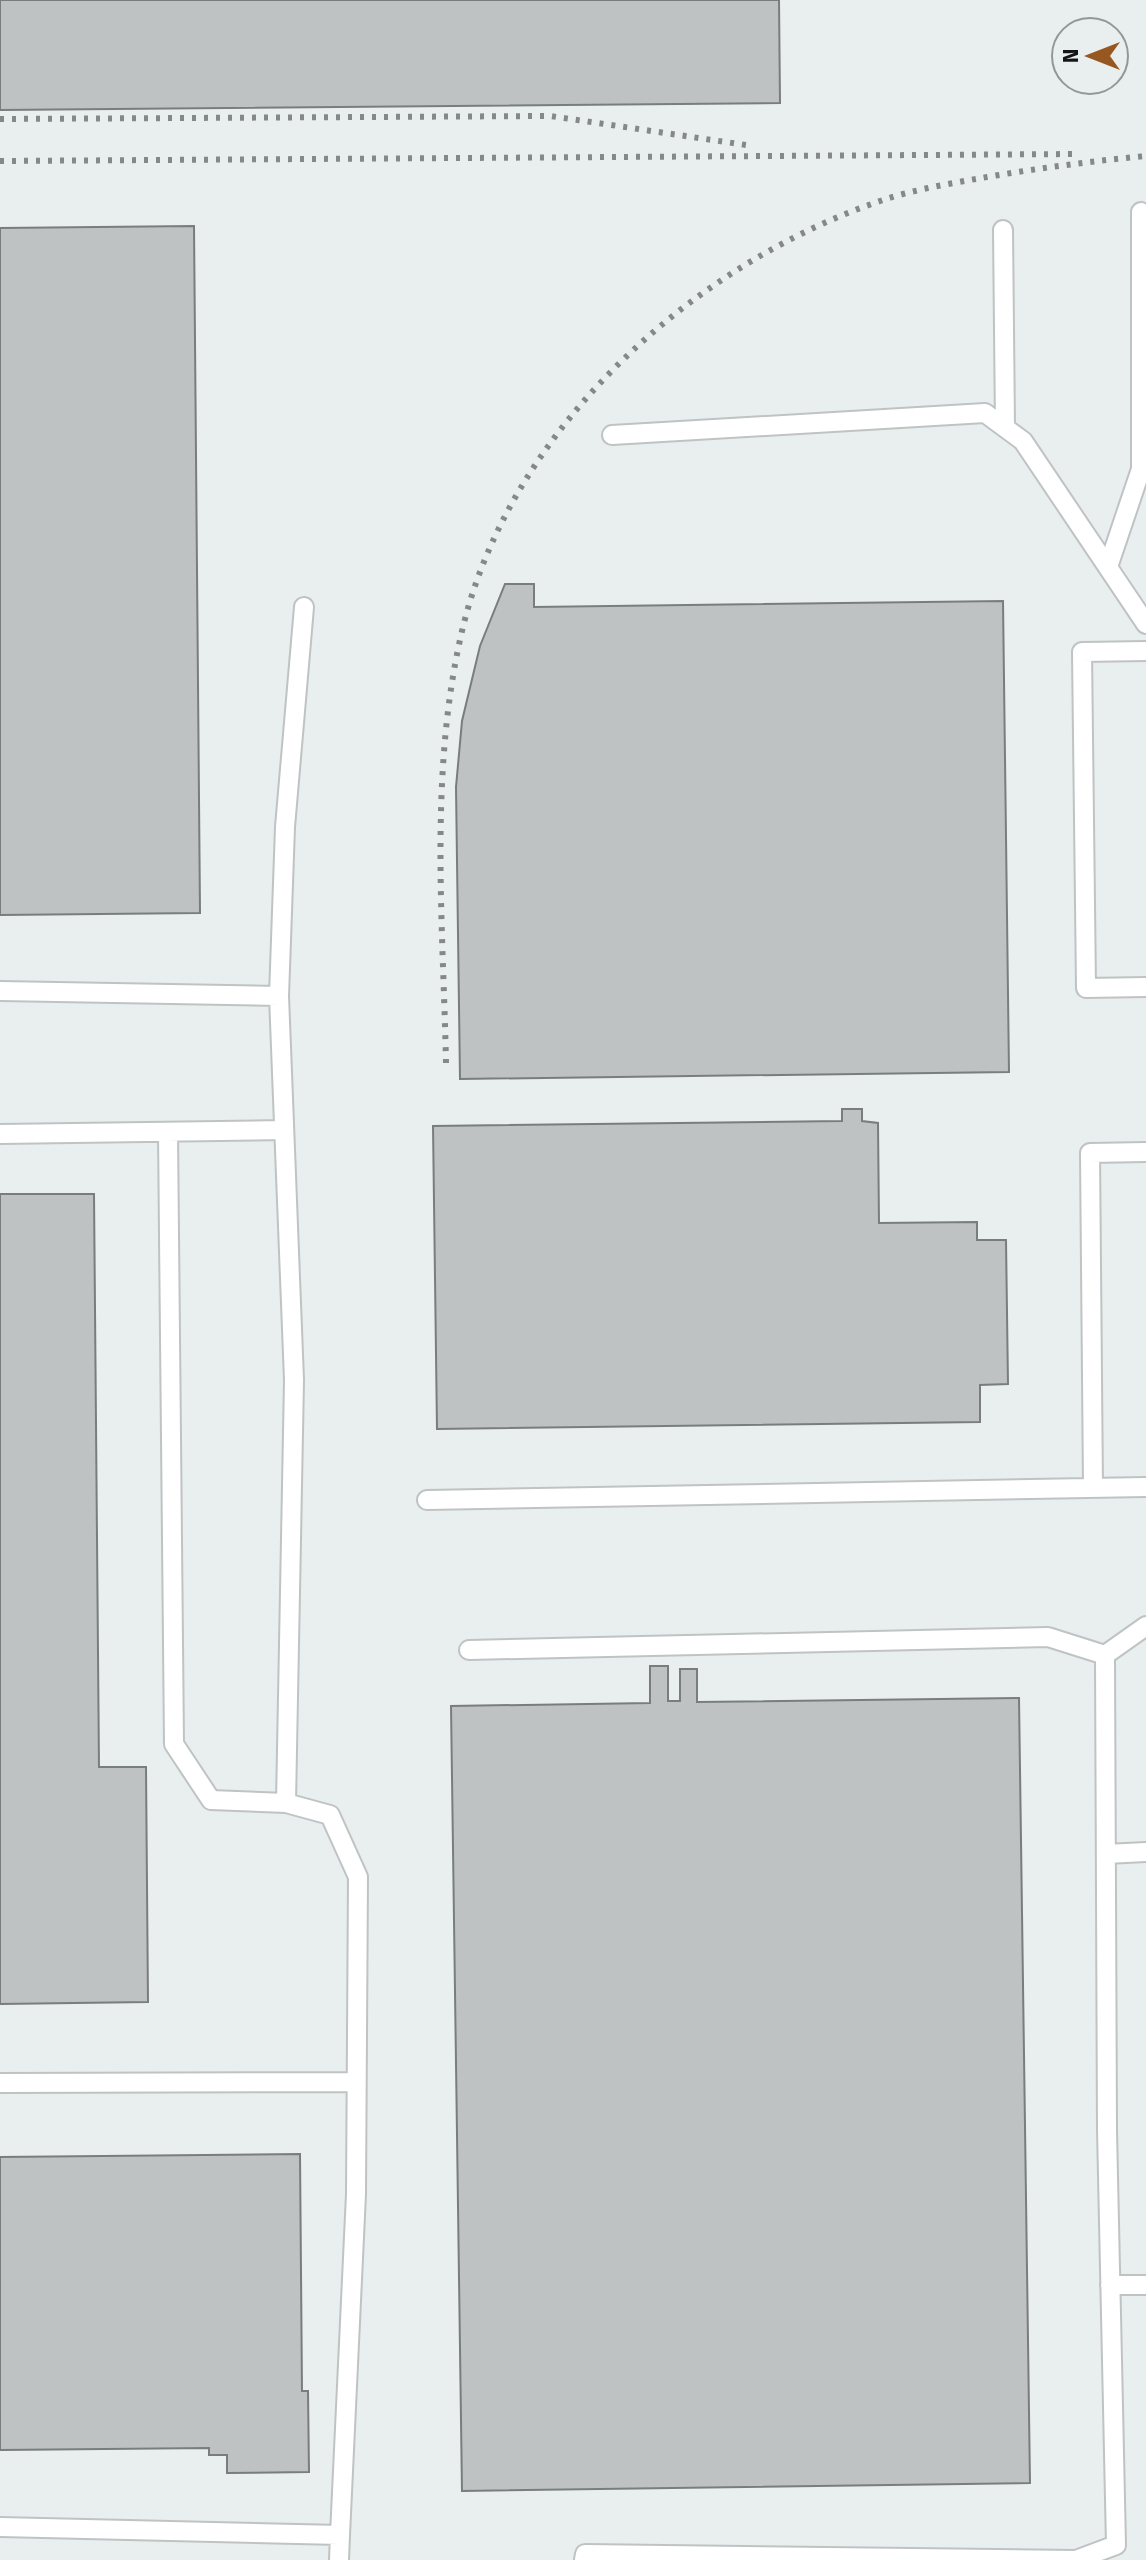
<svg xmlns="http://www.w3.org/2000/svg" width="1146" height="2560" viewBox="0 0 1146 2560" font-family="'Fira Sans',sans-serif">
	<style>
		.building { fill: #bec2c3; stroke: #797d7e; stroke-width: 2 }
		.lines { fill: none; stroke-linecap: round; stroke-linejoin: round }
		.lane-casing { stroke: #bfc3c4; stroke-width: 22 }
		.lane { stroke: #fff; stroke-width: 18 }
		.rail { stroke: #858889; stroke-width: 6; stroke-dasharray: 4 8; stroke-linecap: butt }
	</style>
	<rect width="100%" height="100%" fill="#e9eeef"/>
	<path class="building" d="M0 0H779L780 103 0 110Z
		M194 226 200 913 0 915V228Z
		M505 584H534V607L1003 601 1009 1072 460 1079 456 787 462 721 480 646Z
		M842 1109H862V1121L878 1123 879 1223 977 1222V1240H1006L1008 1384 980 1385V1422L437 1429 433 1126 842 1121Z
		M0 1194H94L99 1767H146L148 2002 0 2004Z
		M650 1666H668V1701H680V1669H697V1702L1019 1698 1030 2483 462 2491 451 1706 650 1703Z
		M300 2154 302 2391H308L309 2472 227 2473V2455H209V2448L0 2450V2157Z"/>
	<g class="lines">
		<g class="lane-casing">
			<path id="lane" d="M1003 230 1005 427
				M612 435 985 413 1023 441 1146 624
				M1108 567 1141 469V212
				M1146 651 1082 652 1086 988 1146 987
				M0 991 279 996 294 1380 286 1803 330 1815 358 1877 356 2194 340 2535 0 2527
				M279 996 285 827 304 607
				M168 1132 174 1744 211 1800 286 1803
				M0 1134 284 1130
				M1093 1488 1090 1153 1146 1152
				M427 1500 1146 1487
				M469 1650 1048 1637 1105 1655 1107 2130 1116 2545 1076 2560 585 2554 584 2560
				M1105 1655 1146 1626
				M1106 1854 1146 1852
				M0 2083 355 2082
				M1110 2285H1146
				M339 2560 340 2535"/>
		</g>
		<use href="#lane" class="lane"/>
		<path class="rail" d="M0 119 550 116 753 146
			M0 161 1076 154
			M446 1063C443 920 429 772 462 631 509 430 692 264 883 200 916 189 953 183 987 177 1040 168 1092 161 1146 156"/>
	</g>
	<g transform="translate(1090 56) rotate(270)"><circle r="38" fill="#e9eeef" stroke="#949798" stroke-width="2"/>
	<path d="M0-6L14 30L0 20L-14 30Z" fill="#975720"/>
	<text y="-12" font-size="22" font-weight="bold" text-anchor="middle" fill="#141516">N</text>
	</g>
</svg>
